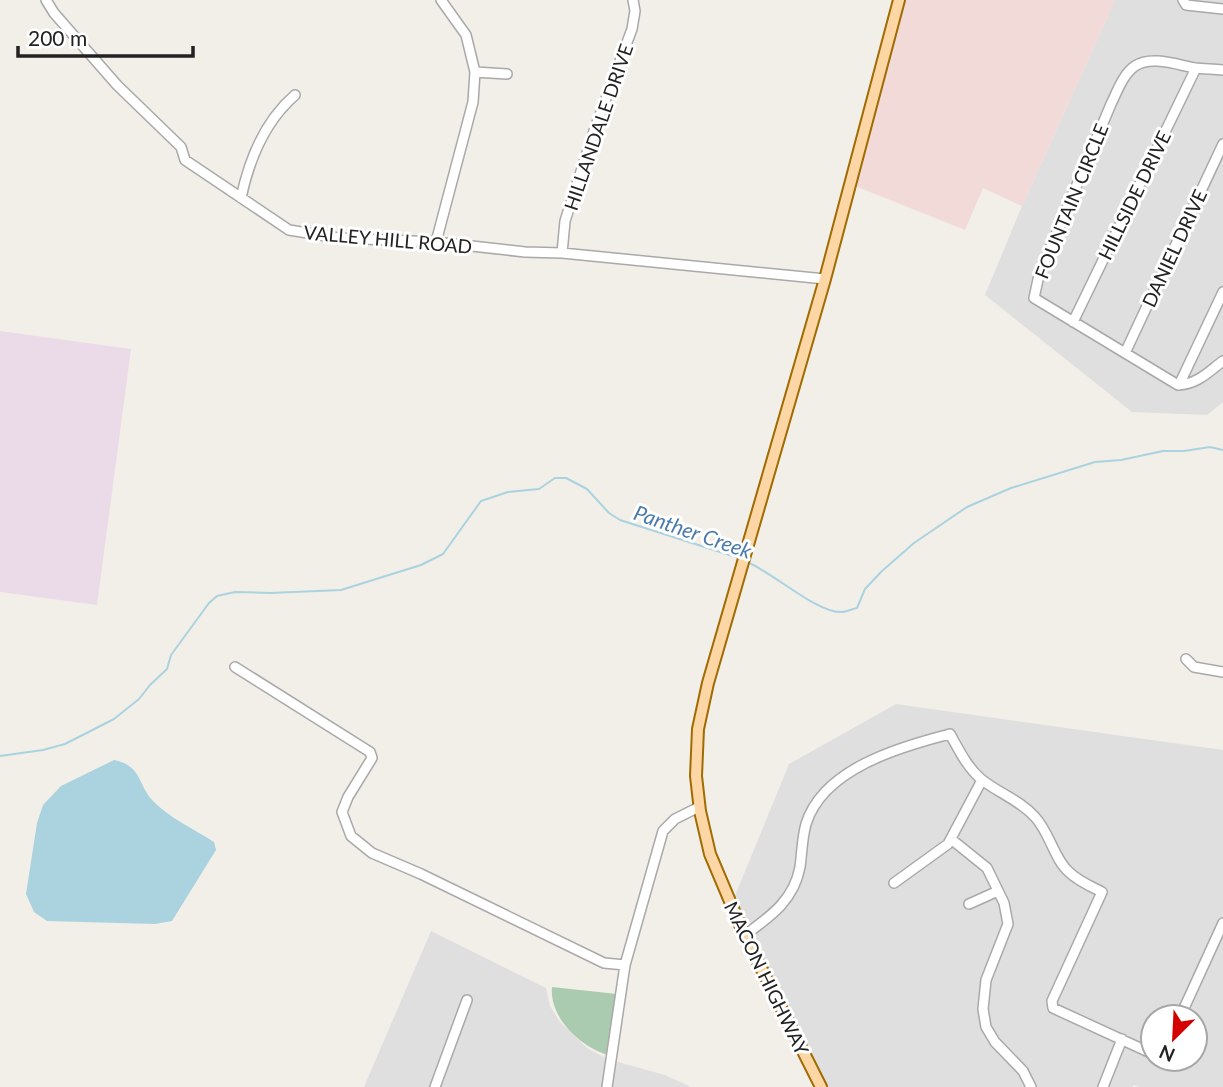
<svg xmlns="http://www.w3.org/2000/svg" width="1223" height="1087" viewBox="0 0 1223 1087" font-family="Lato,sans-serif">
	<style>
		.residential { fill: #e0dfdf; fill-rule: evenodd }
		.commercial { fill: #f2dad9 }
		.industrial { fill: #ebdbe8 }
		.cemetery { fill: #aacbaf }
		.water { fill: #aad3df }
		.lines { fill: none; stroke-linecap: round; stroke-linejoin: round }
		.stream { stroke: #aad3df; stroke-width: 2 }
		.minor-casing { stroke: #a9a9a9; stroke-width: 12 }
		.major-casing { stroke: #a06b00; stroke-width: 14 }
		.minor { stroke: #fff; stroke-width: 9 }
		.major { stroke: #fcd6a4; stroke-width: 10 }
		.labels { text-anchor: middle; dominant-baseline: central; stroke-width: 6; stroke-linejoin: round; paint-order: stroke }
		.street-label { font-size: 19px; fill: #222; stroke: #fff }
		.water-label { font-size: 21px; font-style: italic; fill: #4a7aab; stroke: #fff }
	</style>
	<rect width="100%" height="100%" fill="#f2efe9"/>
	<path class="residential" d="M1115 0H1223V402L1207 415 1132 412 985 295 1022 206Z
		M896 704 1223 750V1087H1140L1134 1085 1132 1087H824L730 908 789 764ZM1153 1017H1195V1059H1153Z
		M431 931 546 988 550 1006 560 1022 587 1048 607 1059 665 1075 691 1087H364Z"/>
	<path class="commercial" d="M901 0H1115L1022 206 983 188 965 230 855 186Z"/>
	<path class="industrial" d="M0 331 131 349 97 605 0 592Z"/>
	<path class="cemetery" d="M552 987 617 994 608 1055C580 1047 549 1017 552 987Z"/>
	<path class="water" d="M114 760C143 766 137 785 154 802 171 819 194 829 214 842L216 850 172 921 155 924 47 921 34 912 26 894 37 823 43 805 61 786Z"/>
	<g class="lines">
		<path class="stream" d="M747 562C772 572 817 613 841 612 846 612 852 609 857 608L865 589 882 571 914 543 967 507 1011 488 1095 462 1121 460 1163 451H1184L1210 447 1223 450
			M0 756 43 750 65 744 114 719 139 699 150 685 167 669 171 655 209 603 217 596 235 592 270 593 341 590 421 565 443 554 481 501 508 492 539 489 555 478H566L587 489 609 513 620 520 739 558"/>
		<g class="minor-casing">
			<path id="minor" d="M46 0 54 13 117 85 181 147 185 160 289 230 339 238 436 242 525 252 562 253 825 279
				M1183 0 1186 5 1223 9
				M1223 70C1214 69 1204 69 1195 68 1178 65 1151 55 1135 66 1123 74 1117 92 1111 104L1039 275 1034 298 1178 385C1198 384 1208 372 1223 361
				M475 72 507 74
				M241 198C249 160 265 121 295 95
				M436 242 473 102 475 72 466 35 441 0
				M562 253 565 221 595 128 632 29 635 11 633 0
				M1073 322 1196 68
				M1125 353 1223 144
				M1179 385 1223 292
				M1186 659 1194 667 1223 672
				M235 667 370 752 372 758 348 797 342 812 351 836 372 853 421 874 604 963 625 965
				M951 839 987 868 1004 903 1008 924 986 980 983 1009 986 1027 995 1042 1023 1071 1031 1087
				M894 883 948 844 982 780
				M969 904 998 891
				M745 935C771 916 794 900 800 867 802 853 802 838 806 824 823 769 899 747 950 734 959 750 967 767 981 779 998 793 1020 800 1035 817 1050 833 1054 859 1069 872 1078 881 1090 886 1102 892L1052 1001 1053 1008 1153 1054
				M1180 1017 1223 923
				M435 1087 467 1000
				M607 1087 625 965 663 831 675 819 699 807
				M1103 1087 1122 1039"/>
		</g>
		<g class="major-casing">
			<path id="major" d="M821 1087 743 932 710 854 700 811 696 776 698 729 708 683 825 279 899 0"/>
		</g>
		<use href="#minor" class="minor"/>
		<use href="#major" class="major"/>
	</g>
	<g class="labels">
		<g class="street-label">
			<text transform="translate(598 127) rotate(-71)">HILLANDALE DRIVE</text>
			<text transform="translate(1134 195) rotate(-64)">HILLSIDE DRIVE</text>
			<text transform="translate(1071 201) rotate(-68)">FOUNTAIN CIRCLE</text>
			<text transform="translate(388 239) rotate(5)">VALLEY HILL ROAD</text>
			<text transform="translate(1174 248) rotate(-65)">DANIEL DRIVE</text>
			<text transform="translate(767 978) rotate(64)">MACON HIGHWAY</text>
		</g>
		<g class="water-label">
			<text transform="translate(693 531) rotate(19)">Panther Creek</text>
		</g>
	</g>
	<g transform="translate(1174 1038) rotate(204)"><circle r="33" fill="#ffffff" stroke="#a7a7a7" stroke-width="2"/>
	<path d="M0-5L12 26L0 18L-12 26Z" fill="#d40000"/>
	<text y="-10" font-size="19" font-weight="bold" text-anchor="middle" fill="#222222">N</text>
	</g>
	<path d="M18 46v10h175v-10" fill="none" stroke="#222222" stroke-width="3.5"/>
	<text x="28" y="46" font-size="21" fill="#222222" stroke="#ffffff" stroke-width="5" paint-order="stroke">200 m</text>
</svg>
